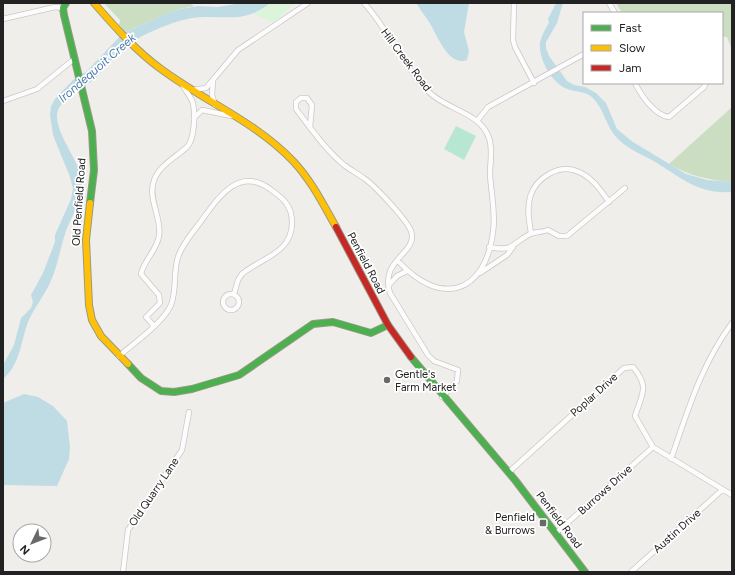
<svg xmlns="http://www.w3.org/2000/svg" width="735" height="575" viewBox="0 0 735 575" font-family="Figtree,sans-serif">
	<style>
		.forest { fill: #cbdec1 }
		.park { fill: #daf5da }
		.pitch { fill: #b7e6d2 }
		.water { fill: #bfdbe3 }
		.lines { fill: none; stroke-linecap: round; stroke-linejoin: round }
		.street-casing { stroke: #c9c8c7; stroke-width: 6 }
		.fast-casing { stroke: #999a82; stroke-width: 8 }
		.slow-casing { stroke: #999a82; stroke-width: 8 }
		.jam-casing { stroke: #999a82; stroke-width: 8 }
		.street { stroke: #fdfcfc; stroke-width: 4.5 }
		.fast { stroke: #4caf50; stroke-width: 6 }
		.slow { stroke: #ffc107; stroke-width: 6 }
		.jam { stroke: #c62828; stroke-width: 6 }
		.poi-dot { fill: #6a6968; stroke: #fff; stroke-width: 1.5 }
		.labels { text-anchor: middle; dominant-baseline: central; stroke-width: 3.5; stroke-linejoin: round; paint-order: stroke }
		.street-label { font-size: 11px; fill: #222; stroke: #fff }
		.poi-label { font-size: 11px; fill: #222; stroke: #fff; text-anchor: start }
		.water-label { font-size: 12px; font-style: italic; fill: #4a7aab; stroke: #fff }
	</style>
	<rect width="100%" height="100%" fill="#f0eeeb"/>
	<path class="forest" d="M104 3H190L194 6 175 10 125 32 119 25 120 20Z
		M616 3H732V50L727 37H722V13H622Z
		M732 107V182C708 180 690 176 669 164Z"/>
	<path class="park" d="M249 3H295L273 23 250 12Z"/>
	<path class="pitch" d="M456 126 476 136 464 160 444 149Z"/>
	<path class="water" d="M241 3H270C243 25 222 14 192 18 173 21 138 36 123 48 113 57 105 69 94 79 84 88 71 94 61 105 45 124 83 162 82 183 82 201 72 215 66 231 60 248 58 266 50 283 44 296 34 308 28 322 21 341 20 365 3 379V365L14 345 21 318 31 308 33 302 31 295 43 273 55 242V235L71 199 73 189 70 177 53 135 50 115 51 106 55 99 73 80 87 71 123 33 175 10 198 6 218 7Z
		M416 3H469L464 32 469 51 467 60C450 67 438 38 432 27 427 18 421 11 416 3Z
		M556 3H563L557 23 546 42V48L549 56 567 81 574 85 585 87 596 93 606 103 617 129 633 142 686 174 707 180 732 182V192C698 195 679 176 652 160 640 154 625 147 616 137 606 126 604 109 593 98 585 90 575 93 565 88 551 81 538 58 540 42 542 35 545 29 549 23L548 19Z
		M24 394 38 397 53 406 67 421 70 447 69 459 57 486 5 485 3 487V403Z"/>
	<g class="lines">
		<g class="street-casing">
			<path id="street" d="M364 3C388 29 405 69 430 93 448 110 481 113 489 138 493 149 490 163 490 174 491 193 496 214 493 232 485 295 440 307 398 261
				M514 3 513 40 515 47 534 83
				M609 3 615 13
				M3 19 55 7 63 8
				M213 81 212 95 215 105
				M635 83C641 95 654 115 669 117L704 87 706 83
				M192 90 206 88 238 50 308 3
				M3 101 37 89 74 59
				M194 118 202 110 232 116
				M477 121 488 107 584 54
				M310 127 312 105 307 98H301L296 102V109C311 129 326 150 344 165 351 170 358 174 365 179 375 186 407 220 411 231 419 253 379 259 390 293L428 355 434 361 458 370 457 381 442 397
				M531 233C529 221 527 209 530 197 536 177 560 163 579 172 593 178 601 191 609 202
				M489 247C514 252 511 244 530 234 535 232 543 232 548 230L559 236H567L625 188
				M480 273 507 255 513 247
				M389 285 397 276 407 271
				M223 302a8 8 0 1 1 16 0a8 8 0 1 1-16 0Z
				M154 326 146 317 160 303 159 295 141 274C144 260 157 250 159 236 162 219 149 201 153 184 157 166 174 159 187 147 195 139 195 113 193 103 191 97 185 90 182 84
				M119 356C134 343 163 323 171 305 177 290 173 272 178 257 182 245 191 234 199 224 216 201 237 165 270 189 275 193 282 197 286 203 290 208 292 216 292 223 292 253 261 258 242 274L238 280 234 294
				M671 459C688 410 701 365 732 323
				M509 472 624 368 633 367C650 387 642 394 635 416L653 447 732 495
				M556 533 653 447
				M123 572 128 530 182 450 189 412
				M631 572 722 490"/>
		</g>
		<g class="fast-casing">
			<path id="fast" d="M66 3 63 8 64 15 92 131 94 170 90 203
				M411 357 515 480 585 572
				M128 364 141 378 161 391 174 392 192 389 239 375 313 324 333 322 371 333 388 325"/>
		</g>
		<g class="slow-casing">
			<path id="slow" d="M94 3C114 26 136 51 161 69 204 101 256 122 293 161 311 180 323 204 336 227
				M90 203 86 240 89 305 92 320 101 336 128 364"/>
		</g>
		<g class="jam-casing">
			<path id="jam" d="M336 227 388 325 411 357"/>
		</g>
		<use href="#street" class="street"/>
		<use href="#fast" class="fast"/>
		<use href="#slow" class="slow"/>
		<use href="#jam" class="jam"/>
	</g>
	<g class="poi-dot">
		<circle cx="387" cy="380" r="4"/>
		<rect x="539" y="519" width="8" height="8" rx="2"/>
	</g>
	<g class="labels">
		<g class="street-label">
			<text transform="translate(406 60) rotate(53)">Hill Creek Road</text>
			<text transform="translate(79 202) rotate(-86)">Old Penfield Road</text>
			<text transform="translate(366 263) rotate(62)">Penfield Road</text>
			<text transform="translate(594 395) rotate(-42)">Poplar Drive</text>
			<text transform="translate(605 490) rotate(-42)">Burrows Drive</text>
			<text transform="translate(154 492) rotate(-56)">Old Quarry Lane</text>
			<text transform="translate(559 520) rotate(53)">Penfield Road</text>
			<text transform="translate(677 531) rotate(-42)">Austin Drive</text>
		</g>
		<g class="poi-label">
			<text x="395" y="374">Gentle's<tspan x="395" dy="13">Farm Market</tspan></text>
			<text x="535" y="517" text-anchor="end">Penfield<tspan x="535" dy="13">&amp; Burrows</tspan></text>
		</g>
		<g class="water-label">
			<text transform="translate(97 68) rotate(-41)">Irondequoit Creek</text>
		</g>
	</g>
	<rect width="735" height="575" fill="none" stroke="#222222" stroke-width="8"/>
	<rect x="583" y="12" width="140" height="72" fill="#ffffff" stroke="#a7a7a7"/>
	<rect x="591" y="25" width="20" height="6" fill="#4caf50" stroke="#a7a7a7"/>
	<text x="619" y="32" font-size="12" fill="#222222">Fast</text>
	<rect x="591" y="45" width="20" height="6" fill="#ffc107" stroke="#a7a7a7"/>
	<text x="619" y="52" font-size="12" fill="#222222">Slow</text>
	<rect x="591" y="65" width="20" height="6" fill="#c62828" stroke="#a7a7a7"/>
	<text x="619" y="72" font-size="12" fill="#222222">Jam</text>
	<g transform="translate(32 543) rotate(227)"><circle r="19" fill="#ffffff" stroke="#a7a7a7"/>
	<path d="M0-3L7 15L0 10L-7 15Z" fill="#6a6968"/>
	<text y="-6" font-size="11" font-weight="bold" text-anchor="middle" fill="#222222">N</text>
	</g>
</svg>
